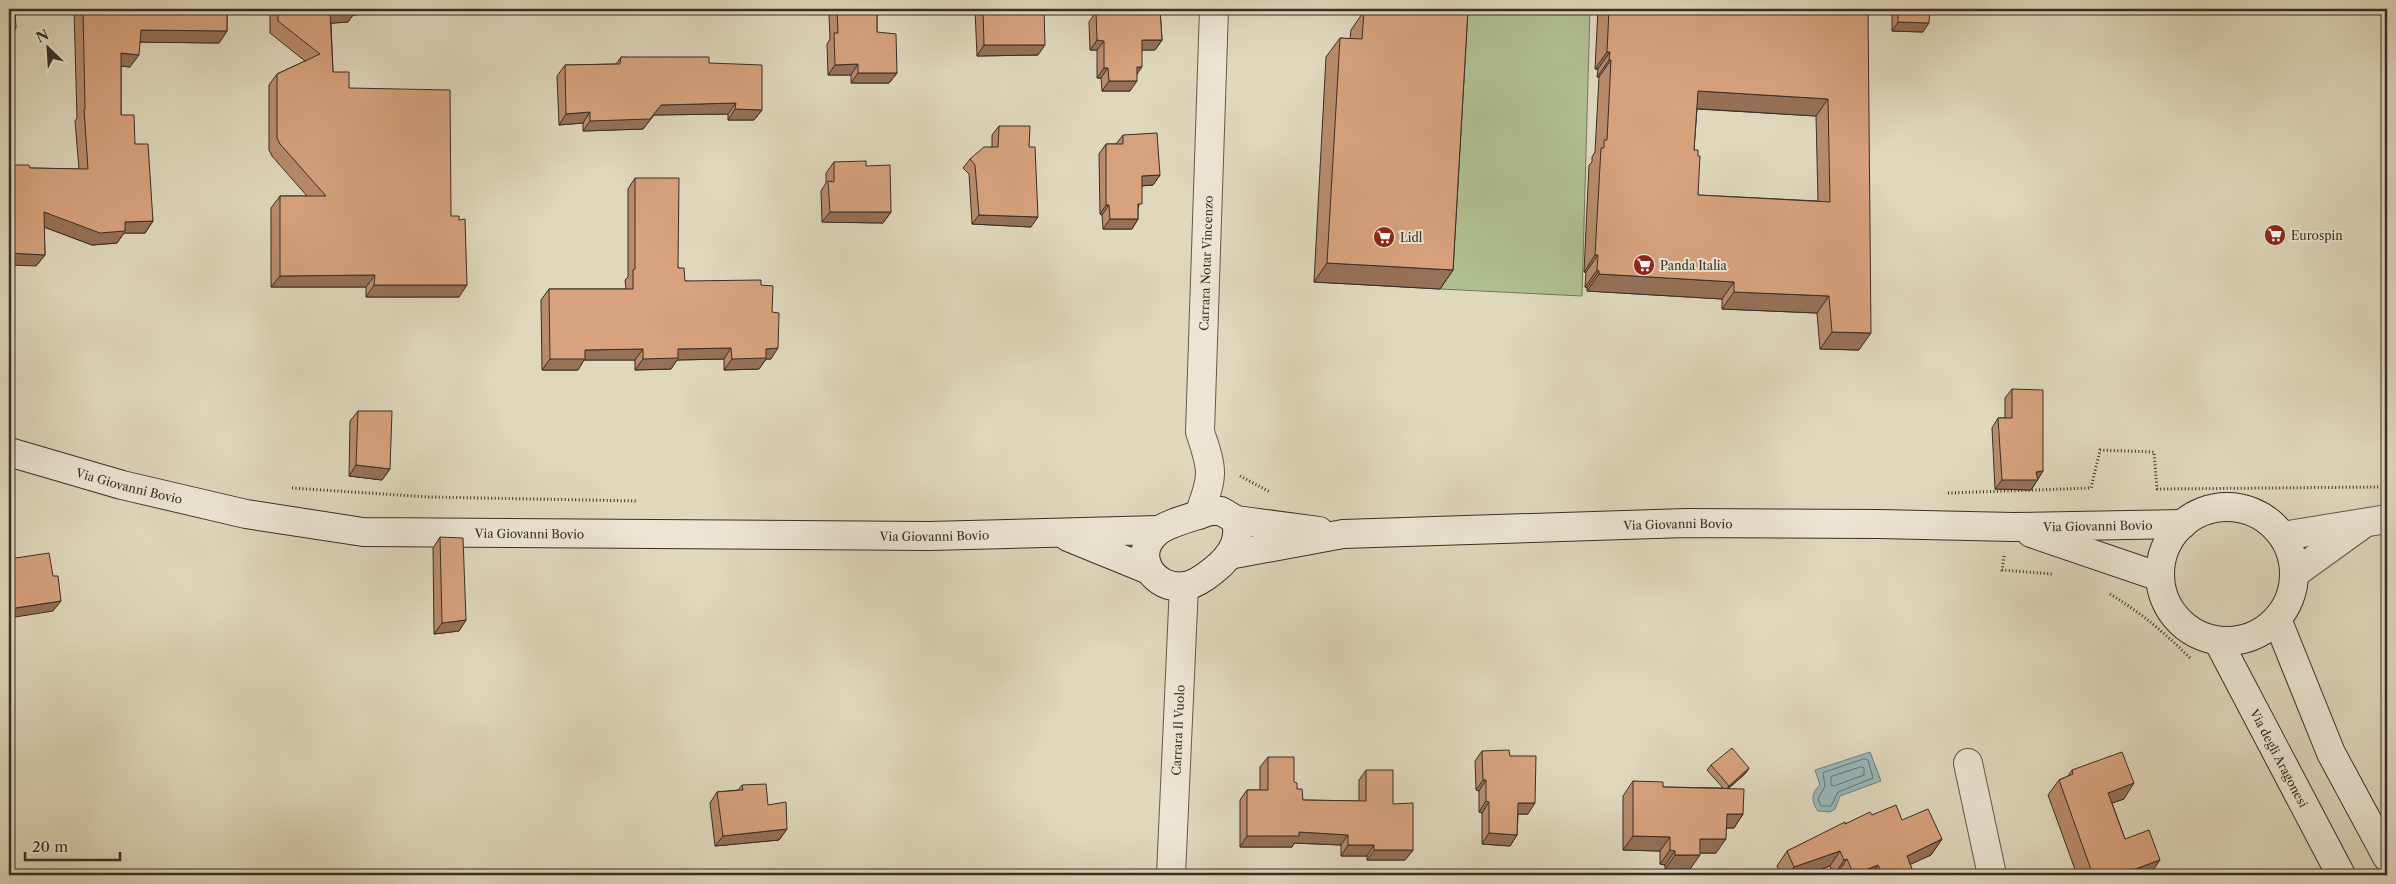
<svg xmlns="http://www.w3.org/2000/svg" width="2396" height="884" viewBox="0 0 2396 884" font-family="'Libre Caslon Text',serif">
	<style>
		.green { fill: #b0bf93; stroke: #74765d }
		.water { fill: #98b7bb; stroke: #728080 }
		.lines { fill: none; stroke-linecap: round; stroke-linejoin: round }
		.shore { stroke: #687271; stroke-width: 1 }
		.minor-casing { stroke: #63584c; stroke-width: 30 }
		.tertiary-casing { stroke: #63584c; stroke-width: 30 }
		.secondary-casing { stroke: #392d27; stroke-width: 30 }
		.path { stroke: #392d27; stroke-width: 3; stroke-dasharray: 1 2.5; stroke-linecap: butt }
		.minor { stroke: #ebe6d4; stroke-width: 28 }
		.tertiary { stroke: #ebe6d4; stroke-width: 28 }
		.secondary { stroke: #ebe6d4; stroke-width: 28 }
		.wall { fill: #b98b6c; stroke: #392d27; fill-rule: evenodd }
		.shaded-wall { fill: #967158; stroke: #392d27 }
		.building { fill: #d7a27d; stroke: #392d27; fill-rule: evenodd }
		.labels { text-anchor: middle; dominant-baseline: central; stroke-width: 4; stroke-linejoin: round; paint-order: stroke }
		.poi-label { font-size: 12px; fill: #392d27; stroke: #ebe6d4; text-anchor: start }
		.street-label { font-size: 12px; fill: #392d27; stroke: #ebe6d4 }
	</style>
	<rect width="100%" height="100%" fill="#e0d8bd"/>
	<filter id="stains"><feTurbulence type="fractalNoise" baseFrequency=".004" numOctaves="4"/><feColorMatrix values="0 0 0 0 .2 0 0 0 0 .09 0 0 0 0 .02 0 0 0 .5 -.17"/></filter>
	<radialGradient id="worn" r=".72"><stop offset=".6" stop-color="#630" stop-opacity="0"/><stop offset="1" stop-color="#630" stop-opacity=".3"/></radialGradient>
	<path class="green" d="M1456 9H1590L1582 296 1440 289Z"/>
	<path class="water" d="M1870 752 1881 781 1840 796 1835 809 1830 812 1818 811C1811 802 1811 793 1820 785L1815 770Z"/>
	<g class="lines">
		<path class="shore" d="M1864 759 1868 760 1873 778 1838 792 1831 806H1821L1818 799 1825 786 1823 773Z
			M1861 767 1864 768V775L1834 786 1831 785V777Z"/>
		<g class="minor-casing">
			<g id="minor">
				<path id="s1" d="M1199 515C1213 475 1214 473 1200 432L1214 9"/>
				<path d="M1968 763 1992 875"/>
				<path id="s2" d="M1171 875 1184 586"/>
			</g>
		</g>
		<g class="tertiary-casing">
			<path id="tertiary" d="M2283 536 2387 519
				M2294 574 2362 525"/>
		</g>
		<g class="secondary-casing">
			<g id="secondary">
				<path id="s3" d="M9 452 122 485 246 514 363 532 929 536 1159 530"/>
				<circle cx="2227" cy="574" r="67"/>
				<path d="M1210 511H1221L1236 520C1240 538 1234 551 1221 564 1212 572 1198 584 1185 586 1154 591 1130 555 1157 532 1167 523 1197 516 1210 511Z"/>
				<path d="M1236 520 1319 531"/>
				<path d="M2031 533 2160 577"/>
				<path d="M1068 537 1149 570"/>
				<path id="s4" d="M1229 555 1343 534 1686 523 1879 524 2013 527 2183 524"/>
				<path d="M2277 619 2331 753 2387 857"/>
				<path id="s5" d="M2218 641 2341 875"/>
			</g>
		</g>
		<path class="path" d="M1240 476 1270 492
			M292 488 429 497 638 501
			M1948 493 2091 488 2100 450 2154 452 2157 489 2380 487
			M2004 556 2002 570 2052 574
			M2110 594C2140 612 2165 633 2190 658"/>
		<use href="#minor" class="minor"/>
		<use href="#tertiary" class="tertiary"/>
		<use href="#secondary" class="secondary"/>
	</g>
	<path class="wall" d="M74 9H227V31L219 43 140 42 130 67 121 66V115L135 144 153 221 145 233H124L117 243 92 245 44 227 45 255 36 266 30 168 79 169 75 121 77 118Z
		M270 9H380L377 13 353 15 348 22 331 23 333 72 349 88 451 216 459 297H366V287H271V208L280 196H307L272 156 269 150V85L277 74 305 61 270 33Z
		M834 9H877V32L897 73 889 83H851V75H828L827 44 830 39 829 16Z
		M975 9H1044L1038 55 977 56 975 10Z
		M1103 9H1160L1162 40 1155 50H1142L1137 74 1130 91H1102L1101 78H1097V50H1090L1089 22 1096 12H1101Z
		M1368 9H1468L1453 270 1440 289 1314 282 1326 57 1340 38 1350 39 1351 30 1364 11H1368Z
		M1598 9H1868L1859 350 1820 349 1817 313 1722 309V299L1587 291V288L1585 287 1586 272H1584L1589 165 1592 162V157L1595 152 1599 77H1597L1598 69H1595ZM1697 109 1816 116 1818 201 1698 195 1694 150Z
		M1892 9H1930L1923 32 1892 31Z
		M621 57 709 63 762 110 754 120H728V114L654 115 643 129 583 131V123L559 125 557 76 565 65 616 64Z
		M999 126 1029 147 1031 227 972 224 969 174 963 168 970 159 992 147V135Z
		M1123 135 1160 175 1153 185 1142 186 1138 210V219L1132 229H1103L1102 215 1100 214 1099 154 1106 144H1116Z
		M834 162 866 166 891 212 883 223 822 222 821 191 826 183V173Z
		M635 178 685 281 761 285 771 359H766L759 369 724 370V359L677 360 671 369 635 370V360H584L578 370H542L541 300 549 289H626L625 280 628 277V189Z
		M2012 389 2043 471 2031 490 1995 489 1992 428 1998 418H2005V398Z
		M358 411 390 469 382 480 349 476 350 421Z
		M440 537 466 620 459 631 434 634 433 548Z
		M1482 751 1510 756 1528 814H1518L1517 835 1510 846 1482 844V813L1479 812V791L1476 790 1475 761Z
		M1268 757 1294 782 1303 800 1359 801V780L1366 770 1393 804 1413 850 1405 860H1367V856H1341V845L1294 843 1292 847H1240V800L1247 790H1260V767Z
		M1711 765 1749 768 1745 774 1729 788 1743 814 1734 828H1726L1716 853H1700L1690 869H1665V865L1660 864V851L1623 850V796L1633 781 1663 787 1723 788 1707 770Z
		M2072 770 2124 799 2112 803 2125 839 2150 875H2077L2048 795 2059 780 2068 776Z
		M742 785 768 805 787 829 779 840 715 846 710 803 717 792 738 790Z
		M1872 815 1902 820 1942 839 1931 855 1910 864 1912 869 1907 875H1837V874L1833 875 1830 866 1804 875H1780L1777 866 1787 851 1845 824Z"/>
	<path class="shaded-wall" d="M352 9H380L377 13 353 15 348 22 322 24 330 12Z
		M1898 22 1929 23 1923 32 1892 31Z
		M9 28H16L9 38Z
		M141 30 227 31 219 43 133 42Z
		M1097 40 1104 41 1097 50H1090Z
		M1142 40H1162L1155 50H1135Z
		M984 45H1045L1038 55 977 56Z
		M1607 52H1610L1598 69H1595Z
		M121 53 139 55 130 67 113 65Z
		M1609 60H1611L1599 77H1597Z
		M858 64 851 75H828L835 65Z
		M1137 67H1142L1135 77Z
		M1104 68H1108L1101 78H1097Z
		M858 73H897L889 83H851Z
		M1109 81H1137L1130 91H1102Z
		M1698 91 1828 99 1816 116 1686 108Z
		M736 103 728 114 654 115 643 129 583 131 590 121 661 105Z
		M735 109 762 110 754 120H728Z
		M590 112 583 123 559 125 566 114Z
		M1160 175 1153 185 1135 186 1142 176Z
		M1106 205H1109L1102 215 1100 214Z
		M44 212 125 222 153 221 145 233H124L117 243 92 245 36 224Z
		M830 212H891L883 223 822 222Z
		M979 215 1038 217 1031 227 972 224Z
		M1110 219H1138L1132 229H1103Z
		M9 253 45 255 36 266 9 265Z
		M1595 255H1598L1586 272H1584Z
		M1327 263 1453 270 1440 289 1314 282Z
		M1597 270 1599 271 1587 288 1585 287Z
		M1599 274 1734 282 1722 299 1587 291Z
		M375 275 366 287H271L280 276Z
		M374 285H467L459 297H366Z
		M1734 292 1829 296 1817 313 1722 309Z
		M1832 332 1871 333 1859 350 1820 349Z
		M731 348 724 359 677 360 671 369 635 370 643 359 678 349Z
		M778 348 771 359H766L759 369 724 370 732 359 766 349Z
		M643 349 635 360H584L578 370H542L550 359 585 350Z
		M356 465 390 469 382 480 349 476Z
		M2043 471 2031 490 1995 489 2002 480Z
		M61 601 53 611 9 618V609Z
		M466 620 459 631 434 634 442 623Z
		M1749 768 1745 774 1725 791 1729 786Z
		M1483 780H1486L1479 791 1476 790Z
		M2134 783 2124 799 2098 808 2108 793Z
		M1486 801 1489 802 1482 813 1479 812Z
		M1518 803H1535L1528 814H1510Z
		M1727 814H1743L1734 828H1717Z
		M787 829 779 840 715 846 723 836Z
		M1299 832 1348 835 1341 845 1294 843 1292 847H1240L1247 836Z
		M1489 833 1517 835 1510 846 1482 844Z
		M1633 836 1670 837 1660 851 1623 850Z
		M1700 839H1726L1716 853H1690Z
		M1942 839 1931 855 1896 871 1907 856Z
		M1348 845H1374L1367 856H1341Z
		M1374 850H1413L1405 860H1367Z
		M1670 850 1675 851 1665 865 1660 864Z
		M1840 851 1830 866 1804 875H1788L1794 867Z
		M1675 855H1700L1690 869H1665Z
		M1847 859 1837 874 1834 875 1844 860Z
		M2160 860 2150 875H2119Z
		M1878 865 1871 875H1854Z
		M1912 869 1907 875H1896Z"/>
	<path class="building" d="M9 9H15L16 28H9Z
		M83 9H227V31L141 30 139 55 121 53V115H134L135 144H148L153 221 125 222V231L100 233 44 212 45 255 9 253V165H29L30 168 88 169 84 109H85Z
		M278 9H356V10L330 12 333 72H349V88L450 90 451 216H459V220L465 219 467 285H374L375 275 280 276V196H326L280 144 277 138V74L320 54 278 21Z
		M837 9H877V32L896 34 897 73H858V64L835 65 834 33H838Z
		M983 9H1044L1045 45H984Z
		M1103 9H1160L1162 40H1142V67H1137V81H1109L1108 68H1104V41L1097 40 1096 12 1103 13Z
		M1380 9H1468L1453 270 1327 263 1340 38 1362 39 1364 11 1380 12Z
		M1609 9H1868L1871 333 1832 332 1829 296 1734 292V282L1599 274V271L1597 270 1598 255H1595L1601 148H1604V140H1607L1611 60H1609L1610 52H1607ZM1698 91 1828 99 1830 202 1698 195 1700 156H1698V150H1694Z
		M1898 9H1930L1929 23 1898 22Z
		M621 57H709V63L762 65V110L735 109 736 103 661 105 650 119 590 121V112L566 114 565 65 620 64Z
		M999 126H1030L1029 147H1035L1038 217 979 215 975 165 970 159 984 147H998Z
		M1157 133 1160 175 1142 176V204H1138V219H1110L1109 205H1106V144H1123V135Z
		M866 161V166L890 165 891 212H830L828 181 834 182V162Z
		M635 178H679L678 268H684L685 281 761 280V285L773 286 772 312 779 313 778 348 766 349V358L732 359 731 348 678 349V358L643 359V349L585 350V359H550L549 289H633V270L635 269Z
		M2012 389 2043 390V471L2036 472 2038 480H2002L1998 418H2012Z
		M358 411H392L390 469 356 465Z
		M440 537 463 538 466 620 442 623Z
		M49 553 53 576H58L61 601 9 609V582H11L9 570V559Z
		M1732 748 1749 768 1729 786 1711 765Z
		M1509 750 1510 756H1536L1535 803H1518L1517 835 1489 833V802L1486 801V780H1483L1482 751Z
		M2122 752 2134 783 2108 793 2125 839 2149 830 2160 860 2119 875H2108L2107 873 2102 875H2093L2059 780 2073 774 2072 770Z
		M1268 757H1294V782L1297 783V789H1302L1303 800 1366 801V770H1393V804L1413 803V850H1374V845H1348V835L1299 832V836H1247V790H1268Z
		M1633 781 1663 782V787L1744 789 1743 814H1727L1726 839H1700V855H1675V851L1670 850V837L1633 836Z
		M766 784 768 805 786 802 787 829 723 836 717 792 743 790 742 785Z
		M1896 805 1902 820 1928 809 1942 839 1907 856 1912 869 1896 875H1882L1878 865 1854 875 1847 859 1844 860 1840 851 1794 867 1787 851 1845 822V824L1870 812 1872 815Z"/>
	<defs>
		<g id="supermarket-disc" transform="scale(1.125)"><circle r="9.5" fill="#8f2418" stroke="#ebe6d4"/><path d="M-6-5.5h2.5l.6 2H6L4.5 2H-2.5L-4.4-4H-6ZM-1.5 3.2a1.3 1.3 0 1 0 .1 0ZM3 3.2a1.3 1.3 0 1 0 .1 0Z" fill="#fff"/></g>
	</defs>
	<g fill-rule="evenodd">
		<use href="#supermarket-disc" x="2275" y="235"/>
		<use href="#supermarket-disc" x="1384" y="237"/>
		<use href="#supermarket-disc" x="1644" y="265"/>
	</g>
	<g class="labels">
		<g class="poi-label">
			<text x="2291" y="235">Eurospin</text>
			<text x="1400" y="237">Lidl</text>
			<text x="1660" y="265">Panda Italia</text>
		</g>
		<g class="street-label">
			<text stroke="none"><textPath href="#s1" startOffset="255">Carrara Notar Vincenzo</textPath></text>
			<text stroke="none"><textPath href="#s3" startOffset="125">Via Giovanni Bovio</textPath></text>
			<text stroke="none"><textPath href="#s4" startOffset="451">Via Giovanni Bovio</textPath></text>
			<text stroke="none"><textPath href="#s4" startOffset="871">Via Giovanni Bovio</textPath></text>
			<text stroke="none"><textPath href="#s3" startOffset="530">Via Giovanni Bovio</textPath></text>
			<text stroke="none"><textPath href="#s3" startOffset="935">Via Giovanni Bovio</textPath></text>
			<text stroke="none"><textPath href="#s2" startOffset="145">Carrara Il Vuolo</textPath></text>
			<text stroke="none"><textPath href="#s5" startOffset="132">Via degli Aragonesi</textPath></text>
		</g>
	</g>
	<rect width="2396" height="884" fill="none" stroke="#e0d8bd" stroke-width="30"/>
	<rect x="10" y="10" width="2376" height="864" fill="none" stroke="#392d27" stroke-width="2.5"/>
	<rect x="15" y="15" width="2366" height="854" fill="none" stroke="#392d27"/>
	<g transform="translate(48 48) rotate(335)" stroke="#ebe6d4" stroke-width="4" paint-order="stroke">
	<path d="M0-4L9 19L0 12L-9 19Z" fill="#392d27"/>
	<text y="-8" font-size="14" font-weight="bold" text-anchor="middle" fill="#392d27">N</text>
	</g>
	<path d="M25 852v8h95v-8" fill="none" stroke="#392d27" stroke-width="2.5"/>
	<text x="32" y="852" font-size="15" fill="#392d27" stroke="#ebe6d4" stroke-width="4" paint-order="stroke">20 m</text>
	<rect width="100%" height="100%" filter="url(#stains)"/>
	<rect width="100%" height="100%" fill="url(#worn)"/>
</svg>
